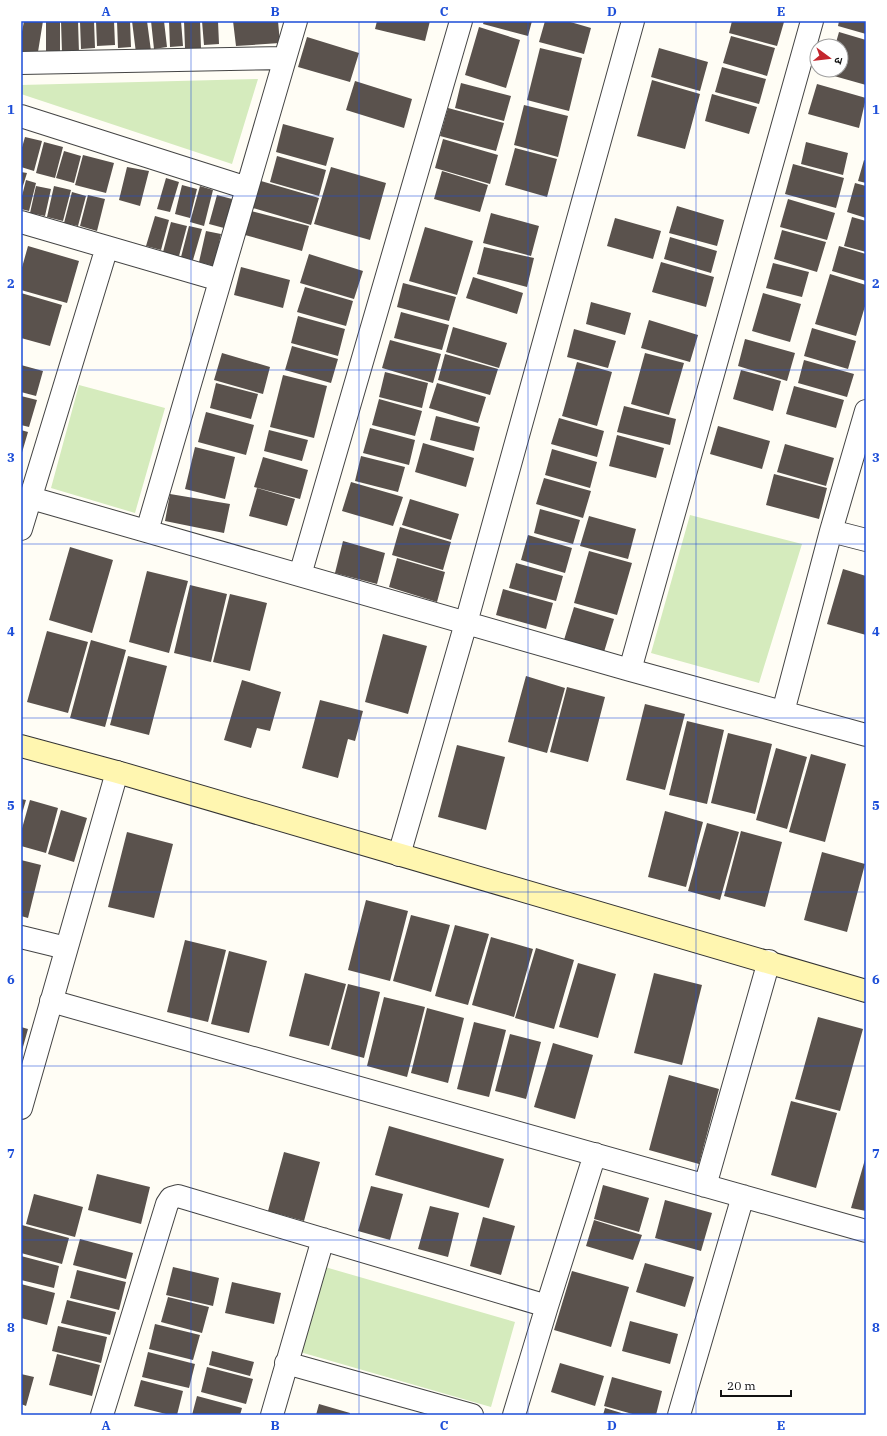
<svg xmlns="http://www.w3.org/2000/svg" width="887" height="1436" viewBox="0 0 887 1436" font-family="'IBM Plex Serif','Noto Sans Devanagari',serif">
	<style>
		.green { fill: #d5ebbd }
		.building { fill: #5a524d }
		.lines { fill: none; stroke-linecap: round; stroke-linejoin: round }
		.street-casing { stroke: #444; stroke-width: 24 }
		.secondary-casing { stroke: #333; stroke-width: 24 }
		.street { stroke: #fff; stroke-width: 22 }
		.secondary { stroke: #fff6b0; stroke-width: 22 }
		.grid { fill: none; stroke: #1d4ed8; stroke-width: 1; stroke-opacity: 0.55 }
		.neatline { fill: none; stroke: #1d4ed8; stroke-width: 1.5 }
		.grid-label { font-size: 13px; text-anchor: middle; font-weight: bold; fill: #1d4ed8 }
	</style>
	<rect width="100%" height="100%" fill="#fffdf5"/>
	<path class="green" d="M258 79 232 164 21 94V85Z
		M79 385 165 408 135 513 51 488Z
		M690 515 802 544 759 683 651 653Z
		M325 1267 515 1322 491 1407 300 1352Z"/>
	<path class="building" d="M24 21H43L37 58 21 56V37Z
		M46 21H60V53H46Z
		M61 21H78L79 53H62Z
		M94 21 95 48 81 49 80 22Z
		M96 21H114L115 45 97 46Z
		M117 21H130L131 47 118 48Z
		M132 21H147L151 51 136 53Z
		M151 21H164L167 47 154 49Z
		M169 21H181L183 46 170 47Z
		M184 21H200L201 48H185Z
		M202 21H218L219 44 204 45Z
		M233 21H278L280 43 236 46Z
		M377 21H430L425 41 375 29Z
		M484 21H532L528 36 483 24Z
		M545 21H567L591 28 584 54 539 42Z
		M732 21H780L784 22 777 46 729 33Z
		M839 21H866V34L838 26Z
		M479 27 520 40 506 88 465 75Z
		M839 32 866 40V85L827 74 828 70H841V46H835Z
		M731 36 775 48 767 76 723 63Z
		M307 37 359 53 350 82 298 67Z
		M540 48 582 58 569 111 527 100Z
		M659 48 708 62 700 91 651 77Z
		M722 67 766 79 759 104 715 92Z
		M652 80 700 94 685 149 637 136Z
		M355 81 412 99 404 128 346 110Z
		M461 83 511 96 504 121 455 108Z
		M817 84 866 98 859 128 808 114Z
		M712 94 757 107 749 134 705 121Z
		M524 105 568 116 558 157 514 145Z
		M448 108 504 123 496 151 440 136Z
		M283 124 334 138 326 166 276 152Z
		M25 137 42 141 34 171 21 167V151Z
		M443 139 498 155 490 184 435 168Z
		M44 142 63 147 55 178 36 173Z
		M806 142 848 153 843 175 801 164Z
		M515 148 557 159 547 197 505 185Z
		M64 151 81 156 74 183 56 178Z
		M83 155 114 163 106 193 75 185Z
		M277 156 326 170 319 196 270 182Z
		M864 160 866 161V183L858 181Z
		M793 164 844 178 836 208 785 194Z
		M127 167 149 171 140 206 119 200Z
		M331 167 386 183 370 240 314 224Z
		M442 171 488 185 480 212 434 199Z
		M21 172 27 173 21 192Z
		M166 178 179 182 170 212 157 209Z
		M26 180 36 183 29 211 21 209V200Z
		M261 181 319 198 311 225 253 208Z
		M855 183 866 186V218L847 212Z
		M182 185 197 189 190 218 175 214Z
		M36 186 51 189 45 216 30 213Z
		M54 186 71 190 63 221 47 217Z
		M200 186 213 190 204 226 190 222Z
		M72 192 86 196 78 226 64 223Z
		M88 195 105 199 97 231 80 226Z
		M217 195 232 199 224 228 209 224Z
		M788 199 835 213 827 240 780 227Z
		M677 206 724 220 717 246 669 233Z
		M251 211 309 226 302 251 245 235Z
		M491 213 539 226 531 256 483 243Z
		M155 216 169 220 161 250 146 246Z
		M852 217 866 221V252L844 246Z
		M615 218 661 231 653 259 607 246Z
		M171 222 187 226 179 256 163 252Z
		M189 226 202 229 193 260 181 257Z
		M425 227 473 241 457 295 409 281Z
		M782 230 826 242 817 272 774 259Z
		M206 231 221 234 214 266 199 262Z
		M670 237 717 251 711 273 664 259Z
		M28 246 79 261 67 303 21 290V271Z
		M839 246 866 254V281L832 271Z
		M484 247 534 258 527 287 477 274Z
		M309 254 363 271 354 299 300 283Z
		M661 262 714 277 706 307 652 292Z
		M773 263 809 272 802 297 766 288Z
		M241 267 290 280 283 308 234 295Z
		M830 274 866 285V303L856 336 815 324Z
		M473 277 523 293 517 314 466 298Z
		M403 283 456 297 449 321 397 307Z
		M305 287 353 301 346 326 297 312Z
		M21 293 62 305 50 346 21 338Z
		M763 293 801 304 790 342 752 331Z
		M591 302 631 313 625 335 586 324Z
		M401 312 449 325 442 350 394 338Z
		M298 316 345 329 338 356 291 343Z
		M649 320 698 335 690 362 641 348Z
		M453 327 507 343 499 368 446 352Z
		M812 328 856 341 848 369 804 356Z
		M574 329 616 341 608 368 567 357Z
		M745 339 795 353 787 381 738 366Z
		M390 340 441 354 433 383 382 368Z
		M292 346 338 359 331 383 285 370Z
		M222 353 270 367 263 394 214 380Z
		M645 353 684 363 669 415 631 404Z
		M445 354 498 369 490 395 438 380Z
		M804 360 854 374 847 397 798 383Z
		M577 362 612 372 597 426 562 416Z
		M21 365 43 371 36 396 21 392Z
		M741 370 781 381 773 411 733 399Z
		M385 372 428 383 422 408 379 397Z
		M283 375 327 386 314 438 270 427Z
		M216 383 258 394 251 419 210 408Z
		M437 383 486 397 478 423 429 408Z
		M794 386 844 400 836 428 786 414Z
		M21 396 37 400 29 427 21 425Z
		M379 399 422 411 415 436 372 425Z
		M624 406 676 419 670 445 617 432Z
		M206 412 254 425 246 455 198 442Z
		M436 416 480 427 474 451 430 440Z
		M559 418 604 431 597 457 551 444Z
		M718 426 770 441 762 469 710 454Z
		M370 428 415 440 409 465 363 453Z
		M21 430 28 432 21 456Z
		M269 430 308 440 302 461 264 451Z
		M617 435 664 448 656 478 609 466Z
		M423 443 474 458 466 487 415 472Z
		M785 444 834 458 826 486 777 472Z
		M195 447 235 457 225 499 185 489Z
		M552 449 597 462 590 488 545 475Z
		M361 456 405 467 398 492 355 481Z
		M263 457 308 470 300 499 254 487Z
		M774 474 827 488 819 519 766 505Z
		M544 478 591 491 583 518 536 504Z
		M351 482 403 497 393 526 342 511Z
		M257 488 295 499 287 526 249 516Z
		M170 494 230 504 224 533 165 521Z
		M410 499 459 514 451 540 402 525Z
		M540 509 580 520 573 544 534 533Z
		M589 516 636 529 628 559 580 546Z
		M400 527 451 542 443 570 392 555Z
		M528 535 572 548 565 573 521 560Z
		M343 541 385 553 377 584 335 573Z
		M70 547 113 560 92 633 49 620Z
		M589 551 632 563 617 615 574 603Z
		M397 558 445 572 437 602 389 587Z
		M516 563 563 576 556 601 509 588Z
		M843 569 866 576V635L827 624Z
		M147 571 188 581 169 653 129 642Z
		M190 585 227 594 211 662 174 653Z
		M503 589 553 603 546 629 496 615Z
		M230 594 267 603 250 671 213 662Z
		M574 607 614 619 604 652 564 640Z
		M47 631 88 642 68 713 27 702Z
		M383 634 427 646 408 714 365 702Z
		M91 640 126 650 105 727 70 718Z
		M128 656 167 666 149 735 110 725Z
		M526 676 565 688 547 753 508 742Z
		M242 680 281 692 270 731 257 728 251 748 224 740Z
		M567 687 605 697 588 762 550 752Z
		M320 700 363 711 355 741 348 739 338 778 302 768Z
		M645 704 685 714 665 790 626 780Z
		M687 721 724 730 707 804 669 795Z
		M728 733 772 744 755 814 711 803Z
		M457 745 505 757 486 830 438 817Z
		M776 748 807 757 787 829 756 820Z
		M811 754 846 764 825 842 789 832Z
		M21 799 26 800 21 817Z
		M30 800 58 808 46 853 21 846V832Z
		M61 810 87 818 74 862 48 854Z
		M665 811 703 822 686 887 648 877Z
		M707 823 739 832 720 900 688 891Z
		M741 831 782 842 765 907 724 896Z
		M127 832 173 844 154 918 108 907Z
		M822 852 865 864 847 932 804 920Z
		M21 860 41 865 28 918 21 916Z
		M366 900 408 911 390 981 348 970Z
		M411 915 450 925 431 992 393 981Z
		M455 925 489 934 468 1005 435 996Z
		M491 937 533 949 514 1017 472 1005Z
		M185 940 226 950 208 1022 167 1012Z
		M536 948 574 960 554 1029 515 1018Z
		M229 951 267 961 249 1033 211 1024Z
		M578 963 616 974 598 1038 559 1027Z
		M305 973 346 984 329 1046 289 1036Z
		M654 973 702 985 682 1065 634 1053Z
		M348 984 380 992 364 1058 331 1049Z
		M384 997 425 1007 407 1077 367 1066Z
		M427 1008 464 1018 448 1083 411 1073Z
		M818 1017 863 1029 840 1111 795 1099Z
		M474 1022 506 1030 489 1097 457 1089Z
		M21 1027 28 1029 21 1054Z
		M510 1034 541 1042 526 1099 495 1091Z
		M553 1043 593 1055 575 1119 534 1107Z
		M669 1075 719 1089 699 1164 649 1150Z
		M791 1101 837 1113 816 1188 771 1175Z
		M389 1126 504 1159 489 1208 375 1175Z
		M284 1152 320 1162 304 1221 268 1211Z
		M866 1156V1211L851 1208Z
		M97 1174 150 1187 141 1224 88 1210Z
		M603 1185 649 1198 639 1232 594 1219Z
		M371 1186 403 1194 390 1240 358 1231Z
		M34 1194 83 1207 75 1237 26 1224Z
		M665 1200 712 1213 701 1251 655 1238Z
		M430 1206 459 1213 448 1257 418 1249Z
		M483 1217 515 1226 501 1275 470 1266Z
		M594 1220 642 1235 633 1260 586 1246Z
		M22 1225 69 1238 62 1264 21 1253Z
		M80 1239 133 1253 126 1279 73 1265Z
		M21 1256 59 1266 54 1288 21 1280Z
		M645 1263 694 1277 685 1307 636 1292Z
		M173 1267 219 1278 213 1306 166 1295Z
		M77 1270 126 1282 119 1310 70 1298Z
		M572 1271 629 1287 611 1347 554 1330Z
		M232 1282 281 1293 274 1324 225 1313Z
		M21 1284 55 1293 47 1325 21 1318Z
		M168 1297 209 1307 202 1333 161 1322Z
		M67 1300 116 1312 110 1335 61 1323Z
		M630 1321 678 1334 670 1364 622 1351Z
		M155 1324 200 1335 193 1360 149 1349Z
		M58 1326 107 1337 101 1363 52 1351Z
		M212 1351 254 1362 250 1376 209 1365Z
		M148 1352 195 1364 189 1388 142 1377Z
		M57 1354 100 1365 92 1396 49 1385Z
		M560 1363 604 1376 595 1406 551 1392Z
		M207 1367 253 1379 246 1404 201 1392Z
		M21 1374 34 1377 26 1406 21 1404Z
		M612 1377 662 1391 656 1415H636L604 1406Z
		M141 1380 183 1391 177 1415H170L134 1406Z
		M197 1396 242 1408 240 1415H192Z
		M319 1404 350 1413V1415H316Z
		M605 1408 628 1415H603Z"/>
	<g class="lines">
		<g class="street-casing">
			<path id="street" d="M21 63 285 58
				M21 116 247 188
				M21 222 220 280
				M31 498 630 670 866 735
				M21 529 107 247
				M147 531 296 21
				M831 531 866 540
				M300 575 461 21
				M630 670 812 21
				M783 712 831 531 866 411
				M399 855 466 623 633 21
				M21 937 66 948
				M51 1001 866 1231
				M21 1108 117 772
				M705 1186 769 961
				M286 1363 472 1415
				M102 1415 167 1204 171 1198 178 1196 547 1306
				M272 1415 323 1239
				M514 1415 547 1306 595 1154
				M679 1415 743 1196"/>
		</g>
		<g class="secondary-casing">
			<path id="secondary" d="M21 746 117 772 866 991"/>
		</g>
		<use href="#street" class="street"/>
		<use href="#secondary" class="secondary"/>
	</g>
	<path class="grid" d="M191 21V1415M359 21V1415M528 21V1415M696 21V1415M21 196H866M21 370H866M21 544H866M21 718H866M21 892H866M21 1066H866M21 1240H866"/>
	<rect width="887" height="1436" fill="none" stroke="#ffffff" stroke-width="44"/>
	<g transform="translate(829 58) rotate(105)"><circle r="19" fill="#ffffff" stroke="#a0a0a0"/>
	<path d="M0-3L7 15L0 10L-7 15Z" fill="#c4262e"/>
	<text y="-6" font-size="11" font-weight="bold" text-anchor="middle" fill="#111111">उ</text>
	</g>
	<path d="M721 1390v6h70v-6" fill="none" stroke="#111111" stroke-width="2"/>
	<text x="727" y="1390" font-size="12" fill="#111111" stroke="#ffffff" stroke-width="3" paint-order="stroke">20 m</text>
	<rect x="22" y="22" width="843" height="1392" class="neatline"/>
	<g class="grid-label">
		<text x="106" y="16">A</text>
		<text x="275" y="16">B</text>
		<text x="444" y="16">C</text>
		<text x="612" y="16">D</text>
		<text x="781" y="16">E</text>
		<text x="11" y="114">1</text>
		<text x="876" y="114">1</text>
		<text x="11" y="288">2</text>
		<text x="876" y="288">2</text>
		<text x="11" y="462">3</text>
		<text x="876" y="462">3</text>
		<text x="11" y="636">4</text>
		<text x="876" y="636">4</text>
		<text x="11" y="810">5</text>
		<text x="876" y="810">5</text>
		<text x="11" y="984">6</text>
		<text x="876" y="984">6</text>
		<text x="11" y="1158">7</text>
		<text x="876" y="1158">7</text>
		<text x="11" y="1332">8</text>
		<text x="876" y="1332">8</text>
		<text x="106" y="1430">A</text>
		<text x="275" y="1430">B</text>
		<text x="444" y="1430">C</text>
		<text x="612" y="1430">D</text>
		<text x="781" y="1430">E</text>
	</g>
</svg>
